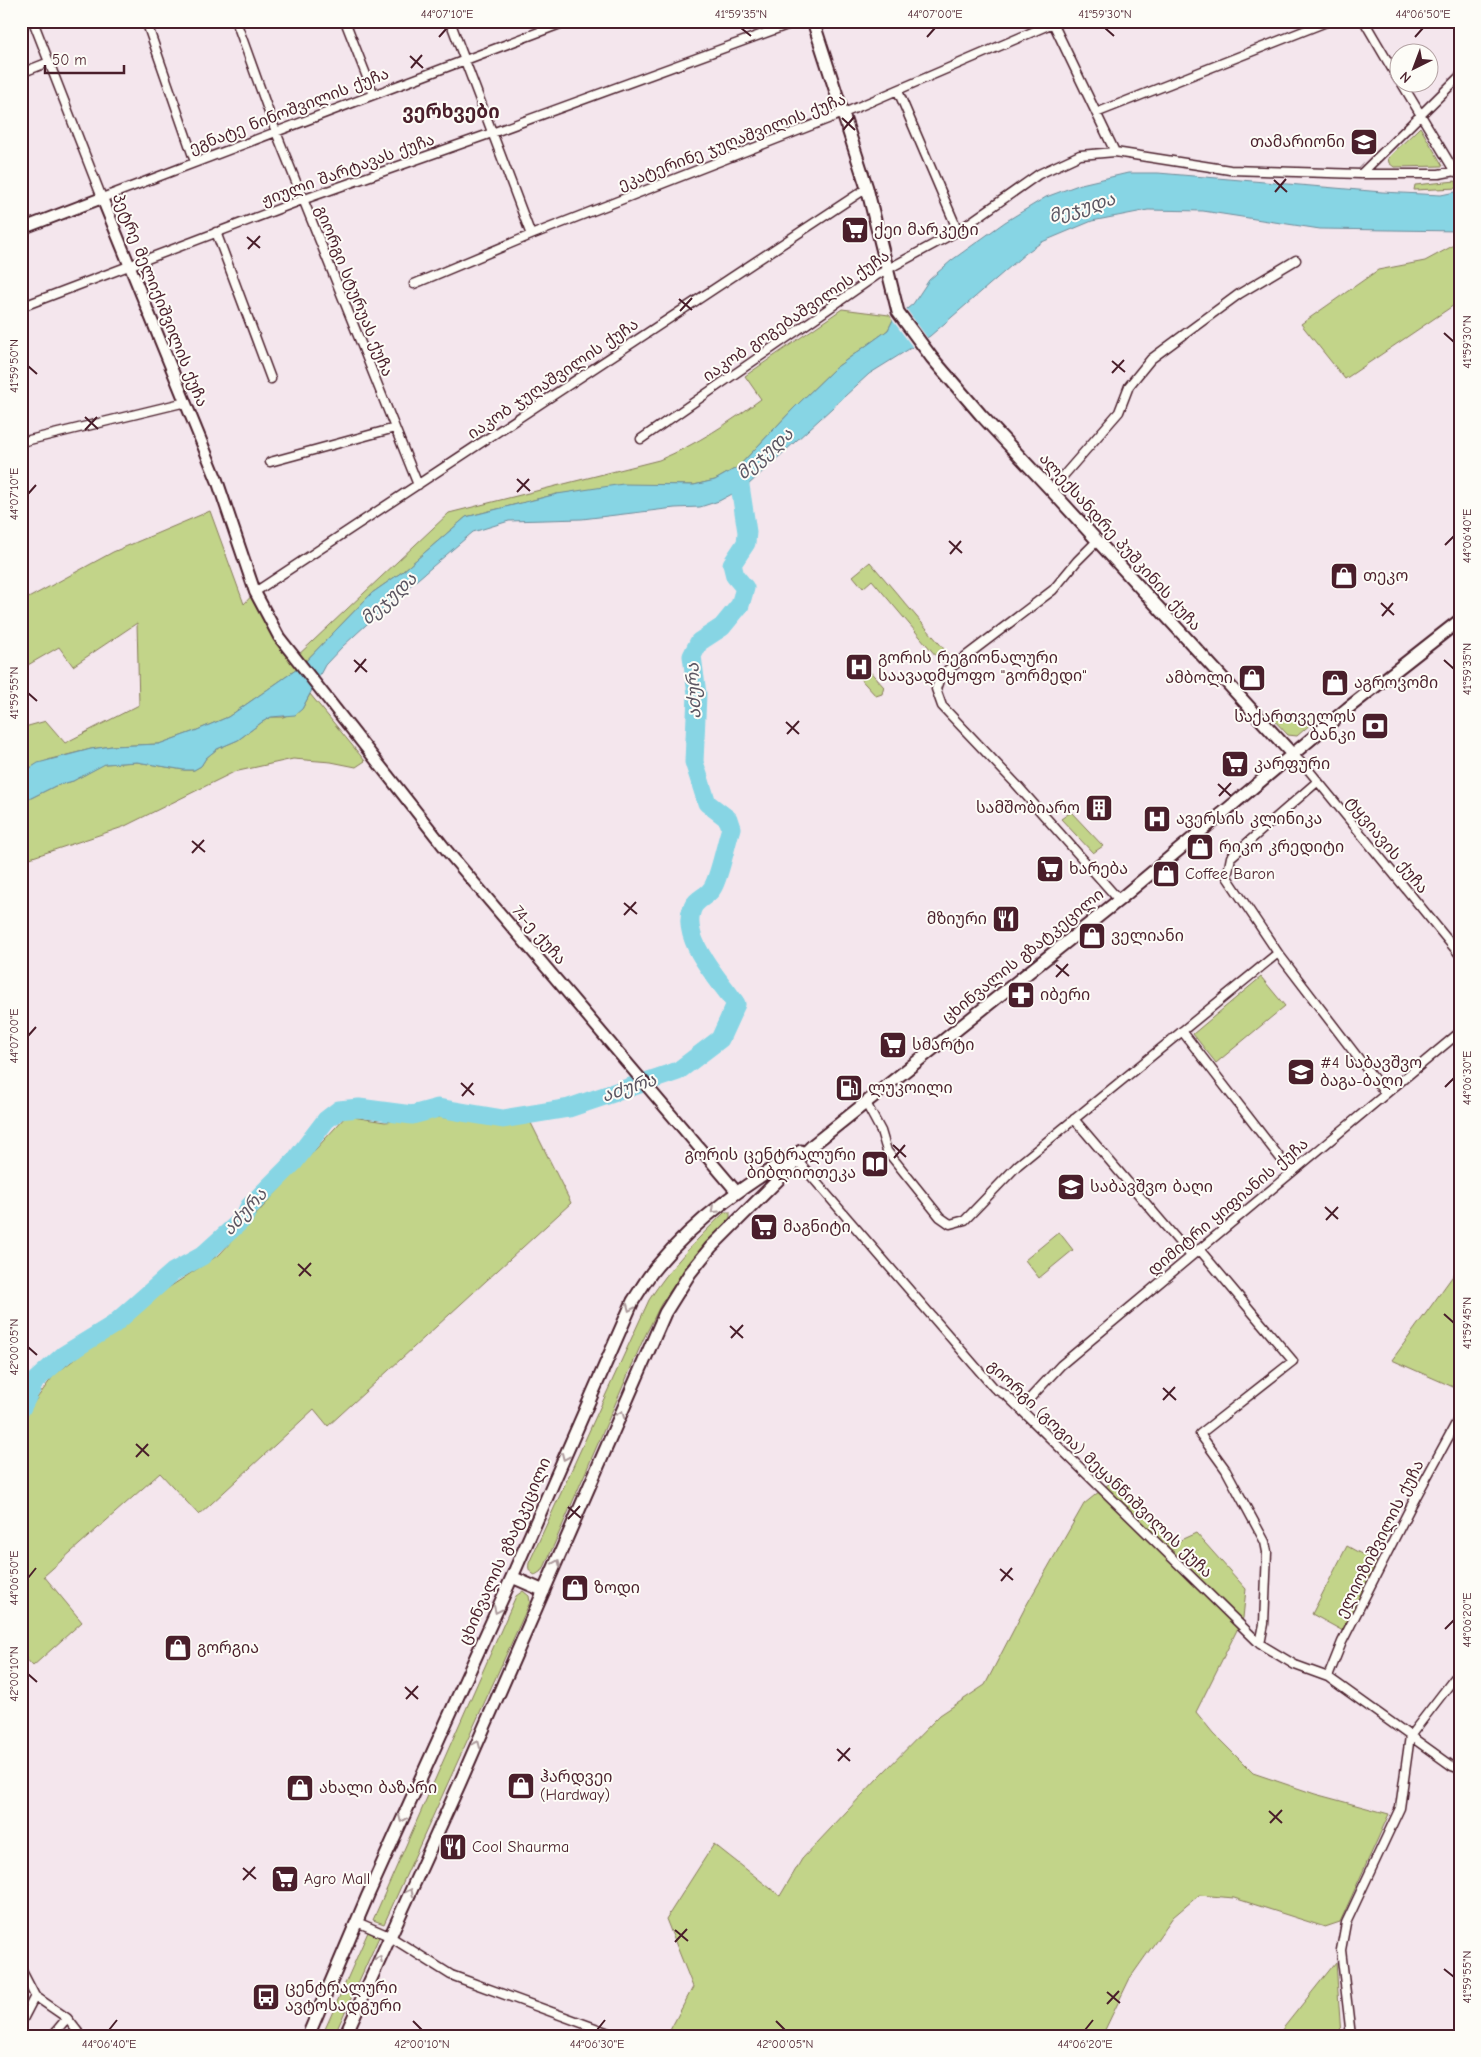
<svg xmlns="http://www.w3.org/2000/svg" width="1481" height="2057" viewBox="0 0 1481 2057" font-family="'Comic Neue','Noto Sans Georgian',sans-serif">
	<style>
		.green { fill: #c2d489; stroke: #867a5a }
		.water { fill: #87d5e4; stroke: #6f8c9a }
		.pier { fill: #f4e6ed }
		.lines { fill: none; stroke-linecap: round; stroke-linejoin: round }
		.river { stroke: #87d5e4; stroke-width: 19 }
		.minor-casing { stroke: #4a1f2b; stroke-width: 11 }
		.tertiary-casing { stroke: #4a1f2b; stroke-width: 14 }
		.secondary-casing { stroke: #4a1f2b; stroke-width: 15 }
		.minor { stroke: #fdfcf7; stroke-width: 8 }
		.tertiary { stroke: #fdfcf7; stroke-width: 10 }
		.secondary { stroke: #fdfcf7; stroke-width: 11 }
		.oneway { stroke: #ac999b }
		.ticks { fill: none; stroke: #4a1f2b; stroke-width: 2 }
		.labels { text-anchor: middle; dominant-baseline: central; stroke-width: 4; stroke-linejoin: round; paint-order: stroke }
		.street-label { font-size: 16px; fill: #4a1f2b; stroke: #fdfcf7 }
		.poi-label { font-size: 16px; fill: #4a1f2b; stroke: #fdfcf7; text-anchor: start }
		.water-label { font-size: 18px; font-style: italic; fill: #5c5662; stroke: #fdfcf7 }
		.quarter-label { font-size: 19px; font-weight: bold; fill: #4a1f2b; stroke: #fdfcf7 }
		.neatline { fill: none; stroke: #4a1f2b; stroke-width: 2 }
		.ticks-label { font-size: 12px; text-anchor: middle; fill: #4a1f2b }
	</style>
	<rect width="100%" height="100%" fill="#f4e6ed"/>
	<filter id="ink" filterUnits="userSpaceOnUse"><feTurbulence type="fractalNoise" baseFrequency=".02" numOctaves="2"/><feDisplacementMap in="SourceGraphic" scale="10" xChannelSelector="R" yChannelSelector="G"/><feConvolveMatrix kernelMatrix="1 2 1 2 8 2 1 2 1" color-interpolation-filters="sRGB"/></filter>
	<g filter="url(#ink)">
		<path class="green" d="M1420 127 1443 166 1394 167 1389 163 1388 158Z
			M1456 181 1458 188 1414 190 1415 185Z
			M1460 242V301L1345 379 1301 324 1378 270 1425 261Z
			M842 309 889 315 893 320 888 330 834 369 794 408 738 467 715 480 694 485H666L557 494 466 517 402 572 372 593 300 667 228 717 195 731 159 744 112 746 91 749 51 759 27 769 21 774V728L46 721 65 743 139 705 137 623 73 666 59 647 21 669V602L113 552 210 511 244 604 255 592 295 658 449 513 659 460C697 444 729 423 761 399L745 376Z
			M870 562 950 656 942 663 872 580 863 588 853 576Z
			M865 666 884 687 882 694 876 696 856 674Z
			M310 694 365 761 356 767 331 762 293 759 234 772 123 827 21 861V803L55 786 73 781 104 764 137 762 184 770H194L201 766 206 758 217 749 238 740 262 722 271 717H283L302 709Z
			M1320 716 1297 736 1288 735 1271 717Z
			M1071 812 1103 846 1093 853 1061 819Z
			M1261 977 1285 1006 1216 1063 1193 1034Z
			M346 1116 385 1122 438 1117 502 1125 529 1119 571 1203 328 1426 314 1409 199 1515 160 1473 44 1576 82 1622 33 1666 21 1653V1420L54 1375 165 1290 220 1254Z
			M725 1212H730V1218L693 1258 661 1304 643 1340 543 1570 535 1575C529 1572 528 1569 529 1563L649 1300C671 1266 696 1240 725 1212Z
			M1059 1232 1073 1250 1039 1278 1025 1260Z
			M1460 1266V1390L1392 1360Z
			M1116 1478 1174 1543 1196 1533 1246 1589 1243 1618 1196 1712 1213 1733 1253 1773 1315 1794 1389 1814 1340 1922 1325 1927 1234 1898 1199 1895 1173 1917 1130 1978 1102 2036H667L693 1987 666 1919 714 1844 780 1896 802 1859 878 1778 940 1715 985 1685 1026 1606 1084 1504Z
			M1347 1546 1378 1563 1343 1631 1312 1614Z
			M523 1591 529 1596 530 1602 384 1924 373 1920 516 1596Z
			M368 1932 379 1937 334 2036H322Z
			M1336 1962 1341 2036H1277Z"/>
		<path class="water" d="M1128 173H1158L1382 192 1441 195 1460 191V231L1320 229 1203 211 1148 210 1092 221 1042 242 1026 253 930 336 869 374 747 486 719 501 700 507 675 508 582 519 509 521 473 532 391 602 342 647 325 665 302 709 295 715 271 717 262 722 238 740 217 749 206 758 201 766 194 770H184L137 762 105 764 73 781 55 786 21 803V774L38 763 91 749 112 746 159 744 195 731 228 717 300 667 372 593 402 572 466 517 557 494 623 484 694 485 715 480 738 467 794 408 834 369 888 330 893 320 913 304 929 280 952 260 1005 222 1046 197 1081 184Z"/>
		<path class="pier" d="M905 307 929 340 914 349 891 318Z"/>
		<g class="lines">
			<path class="river" d="M21 1409 35 1381 64 1355 113 1325 173 1272 202 1256 244 1218 249 1207 294 1162 326 1120 339 1110 359 1108 412 1115 438 1108 503 1119 569 1108 678 1071 720 1039 736 1004C720 980 680 940 692 909 696 898 708 897 713 887 720 875 726 843 731 828L728 819 707 803 694 762 697 694 692 656 699 642 722 627 740 605 745 588 735 576 732 564 746 543 747 532 739 479"/>
			<g class="minor-casing">
				<path id="minor" d="M33 21 102 198 568 21
					M146 21 195 162
					M236 21 276 132 418 485
					M345 21 374 95
					M450 21 531 235
					M1052 21 1115 152
					M1364 21 1398 79
					M21 73 49 62
					M1401 82 1455 172
					M898 91 958 231
					M1096 113 1329 21
					M1361 174 1460 76
					M216 232 271 379
					M414 284 531 235 851 110 1058 21
					M21 307 302 200 492 133 798 21
					M641 439 877 275 958 231 1039 174 1080 155 1115 152 1230 170 1361 174H1439L1460 170
					M21 442 186 402
					M270 462 395 428
					M1051 490 1119 412 1129 386 1151 359 1239 294 1296 260
					M1097 541 1077 561 1053 590 941 675 936 689 942 706 1016 784 1119 900
					M255 592 867 188
					M1292 754 1307 768 1460 955
					M1318 781 1231 857 1227 877 1278 953 1385 1093
					M1182 1031 1291 1172
					M866 1103 881 1131 887 1151 940 1217 950 1224 965 1220 1018 1165 1278 953
					M1074 1119 1191 1256
					M798 1161 994 1388 1007 1396 1260 1644 1295 1665 1328 1677 1452 1766 1460 1769
					M1199 1249 1293 1361 1200 1434 1226 1470 1265 1542 1267 1552 1264 1624 1260 1644
					M1020 1409 1061 1365 1460 1032
					M1328 1677 1342 1642 1411 1506 1460 1416
					M357 1922 389 1936 451 1975 617 2036
					M21 1969 35 1996 21 2023
					M35 1996 67 2018 81 2036
					M52 2036 67 2018
					M1351 2036 1341 1950 1346 1923 1400 1808 1410 1736 1460 1671"/>
			</g>
			<g class="tertiary-casing">
				<path id="tertiary" d="M21 229 102 198 217 480 255 592 279 637 448 852 736 1191"/>
			</g>
			<g class="secondary-casing">
				<path id="secondary" d="M813 21 867 188 898 312 932 358 981 415 1051 490 1292 754
					M512 1577 544 1591
					M308 2036 368 1895 512 1577 633 1301C641 1289 648 1276 657 1266 698 1217 747 1183 801 1151
					M345 2036 459 1785 665 1313 690 1273 711 1247 814 1144 1119 900 1348 708 1460 620"/>
			</g>
			<use href="#minor" class="minor"/>
			<use href="#tertiary" class="tertiary"/>
			<use href="#secondary" class="secondary"/>
		</g>
		<defs><path id="oneway-chevron" d="M-2-3.5L2.5 0L-2 3.5" fill="none" stroke-width="1.6" stroke-linecap="round" stroke-linejoin="round" transform="scale(1.25)"/></defs>
		<g class="oneway">
			<use href="#oneway-chevron" transform="translate(714 1210) rotate(137)"/>
			<use href="#oneway-chevron" transform="translate(630 1308) rotate(114)"/>
			<use href="#oneway-chevron" transform="translate(621 1414) rotate(-67)"/>
			<use href="#oneway-chevron" transform="translate(565 1457) rotate(114)"/>
			<use href="#oneway-chevron" transform="translate(557 1563) rotate(-67)"/>
			<use href="#oneway-chevron" transform="translate(497 1610) rotate(115)"/>
			<use href="#oneway-chevron" transform="translate(477 1744) rotate(-66)"/>
			<use href="#oneway-chevron" transform="translate(402 1819) rotate(114)"/>
			<use href="#oneway-chevron" transform="translate(410 1892) rotate(-65)"/>
			<use href="#oneway-chevron" transform="translate(379 1959) rotate(-66)"/>
		</g>
	</g>
	<path class="ticks" d="M741 28 751 36M1105 28 1114 36M439 37 447 28M927 37 935 28M1415 37 1423 28M410 56 423 68M411 68 422 55M842 118 855 130M843 130 854 117M1274 180 1287 192M1275 192 1286 179M247 237 260 248M248 249 260 236M679 299 692 310M680 311 692 298M1444 333 1454 342M1112 361 1125 372M28 366 37 374M1112 373 1124 360M85 417 98 429M85 430 97 417M517 479 530 491M517 492 529 479M28 494 36 485M949 541 962 553M1445 545 1454 536M950 554 961 541M1381 603 1394 615M1382 616 1393 603M354 660 367 672M1444 660 1454 669M355 672 366 659M28 693 37 701M786 722 799 734M787 734 799 721M1218 784 1231 796M1219 796 1231 783M192 841 205 852M192 853 204 840M624 903 637 914M624 915 636 902M1056 965 1069 976M1056 977 1068 964M28 1036 36 1027M461 1083 474 1095M1445 1087 1454 1078M462 1096 473 1083M893 1145 906 1157M894 1158 905 1145M1325 1207 1338 1219M1326 1220 1338 1207M298 1264 311 1276M299 1276 311 1263M1444 1314 1454 1323M730 1326 743 1338M731 1338 743 1325M28 1347 37 1355M1163 1388 1176 1400M1163 1400 1175 1387M136 1444 149 1456M136 1457 148 1444M568 1507 581 1518M568 1519 580 1506M1000 1569 1013 1580M28 1578 36 1568M1001 1581 1012 1568M1445 1629 1454 1620M28 1674 37 1682M405 1687 418 1699M406 1699 418 1686M837 1749 850 1761M838 1761 850 1748M1269 1811 1282 1823M1270 1823 1282 1810M243 1868 256 1879M243 1880 255 1867M675 1930 688 1941M675 1942 687 1929M1444 1969 1454 1977M1107 1992 1120 2003M1107 2004 1119 1991M413 2021 422 2030M776 2021 785 2030M109 2030 117 2020M597 2030 605 2020M1085 2030 1093 2020"/>
	<defs>
		<g id="school-square" transform="scale(1.4375)"><rect x="-9" y="-9" width="18" height="18" rx="4" fill="#4a1f2b" stroke="#fdfcf7"/><path d="M0-5L7-2L0 1L-7-2ZM-4 1L0 2.5L4 1V4Q0 6-4 4Z" fill="#fff"/></g>
		<g id="supermarket-square" transform="scale(1.4375)"><rect x="-9" y="-9" width="18" height="18" rx="4" fill="#4a1f2b" stroke="#fdfcf7"/><path d="M-6-5.5h2.5l.6 2H6L4.5 2H-2.5L-4.4-4H-6ZM-1.5 3.2a1.3 1.3 0 1 0 .1 0ZM3 3.2a1.3 1.3 0 1 0 .1 0Z" fill="#fff"/></g>
		<g id="shop-square" transform="scale(1.4375)"><rect x="-9" y="-9" width="18" height="18" rx="4" fill="#4a1f2b" stroke="#fdfcf7"/><path d="M-5-2.5h2.3a2.7 3.5 0 0 1 5.4 0H5L5.5 6h-11ZM-1.5-2.5h3a1.5 2.3 0 0 0-3 0Z" fill="#fff"/></g>
		<g id="hospital-square" transform="scale(1.4375)"><rect x="-9" y="-9" width="18" height="18" rx="4" fill="#4a1f2b" stroke="#fdfcf7"/><path d="M-5-5h3v3.5h4V-5h3V5h-3V1.5h-4V5h-3Z" fill="#fff"/></g>
		<g id="bank-square" transform="scale(1.4375)"><rect x="-9" y="-9" width="18" height="18" rx="4" fill="#4a1f2b" stroke="#fdfcf7"/><path d="M-6-4H6V4H-6ZM0-2.3a2.3 2.3 0 1 0 0 4.6a2.3 2.3 0 1 0 0-4.6Z" fill="#fff"/></g>
		<g id="building-square" transform="scale(1.4375)"><rect x="-9" y="-9" width="18" height="18" rx="4" fill="#4a1f2b" stroke="#fdfcf7"/><path d="M-4-6H4V6H1V3H-1V6H-4ZM-2.5-4.3h1.7v1.8h-1.7ZM.8-4.3h1.7v1.8H.8ZM-2.5-1h1.7V.8h-1.7ZM.8-1h1.7V.8H.8Z" fill="#fff"/></g>
		<g id="restaurant-square" transform="scale(1.4375)"><rect x="-9" y="-9" width="18" height="18" rx="4" fill="#4a1f2b" stroke="#fdfcf7"/><path d="M-5-6h1v4h1v-4h1v4h1v-4h1v5L-1.5 .5V6h-2V.5L-5-1ZM5-6V6H3V1.5H1.5Q1.5-4 5-6Z" fill="#fff"/></g>
		<g id="pharmacy-square" transform="scale(1.4375)"><rect x="-9" y="-9" width="18" height="18" rx="4" fill="#4a1f2b" stroke="#fdfcf7"/><path d="M-2-6h4v4h4v4h-4v4h-4v-4h-4v-4h4Z" fill="#fff"/></g>
		<g id="fuel-square" transform="scale(1.4375)"><rect x="-9" y="-9" width="18" height="18" rx="4" fill="#4a1f2b" stroke="#fdfcf7"/><path d="M-5.5-6h7V0h2V4h1.3V-2.5L3-4.5l.8-.8L6-3V5H2.5V1h-1V6h-7ZM-4.2-4.7v3.2H.2V-4.7Z" fill="#fff"/></g>
		<g id="library-square" transform="scale(1.4375)"><rect x="-9" y="-9" width="18" height="18" rx="4" fill="#4a1f2b" stroke="#fdfcf7"/><path d="M-6-4Q-3-5.5-.7-3.5V5Q-3 3-6 4ZM6-4Q3-5.5 .7-3.5V5Q3 3 6 4Z" fill="#fff"/></g>
		<g id="bus-square" transform="scale(1.4375)"><rect x="-9" y="-9" width="18" height="18" rx="4" fill="#4a1f2b" stroke="#fdfcf7"/><path d="M-5-6H5V4H4V6H2V4H-2V6H-4V4H-5ZM-3.5-4V0h7V-4ZM-3.5 1.2v1.5H-2V1.2ZM2 1.2v1.5H3.5V1.2Z" fill="#fff"/></g>
	</defs>
	<g fill-rule="evenodd">
		<use href="#school-square" x="1364" y="142"/>
		<use href="#supermarket-square" x="855" y="230"/>
		<use href="#shop-square" x="1344" y="576"/>
		<use href="#hospital-square" x="859" y="667"/>
		<use href="#shop-square" x="1252" y="678"/>
		<use href="#shop-square" x="1335" y="683"/>
		<use href="#bank-square" x="1375" y="726"/>
		<use href="#supermarket-square" x="1235" y="764"/>
		<use href="#building-square" x="1099" y="808"/>
		<use href="#hospital-square" x="1157" y="819"/>
		<use href="#shop-square" x="1200" y="847"/>
		<use href="#supermarket-square" x="1050" y="869"/>
		<use href="#shop-square" x="1166" y="874"/>
		<use href="#restaurant-square" x="1006" y="919"/>
		<use href="#shop-square" x="1092" y="936"/>
		<use href="#pharmacy-square" x="1021" y="995"/>
		<use href="#supermarket-square" x="893" y="1045"/>
		<use href="#school-square" x="1301" y="1072"/>
		<use href="#fuel-square" x="849" y="1088"/>
		<use href="#library-square" x="875" y="1164"/>
		<use href="#school-square" x="1071" y="1187"/>
		<use href="#supermarket-square" x="764" y="1227"/>
		<use href="#shop-square" x="575" y="1588"/>
		<use href="#shop-square" x="178" y="1648"/>
		<use href="#shop-square" x="521" y="1786"/>
		<use href="#shop-square" x="300" y="1788"/>
		<use href="#restaurant-square" x="453" y="1847"/>
		<use href="#supermarket-square" x="285" y="1879"/>
		<use href="#bus-square" x="266" y="1997"/>
	</g>
	<g class="labels">
		<g class="street-label">
			<text transform="translate(289 111) rotate(-21)">ეგნატე ნინოშვილის ქუჩა</text>
			<text transform="translate(732 142) rotate(-21)">ეკატერინე ჯუღაშვილის ქუჩა</text>
			<text transform="translate(348 170) rotate(-20)">ჟიული შარტავას ქუჩა</text>
			<text transform="translate(354 291) rotate(68)">გიორგი სტურუას ქუჩა</text>
			<text transform="translate(160 300) rotate(68)">პეტრე მელიქიშვილის ქუჩა</text>
			<text transform="translate(796 316) rotate(-34)">იაკობ გოგებაშვილის ქუჩა</text>
			<text transform="translate(553 379) rotate(-34)">იაკობ ჯუღაშვილის ქუჩა</text>
			<text transform="translate(1120 542) rotate(48)">ალექსანდრე პუშკინის ქუჩა</text>
			<text transform="translate(1387 845) rotate(51)">ტყვიავის ქუჩა</text>
			<text transform="translate(539 935) rotate(49)">74-ე ქუჩა</text>
			<text transform="translate(1023 956) rotate(-39)">ცხინვალის გზატკეცილი</text>
			<text transform="translate(1228 1207) rotate(-40)">დიმიტრი ყიფიანის ქუჩა</text>
			<text transform="translate(1100 1469) rotate(44)">გიორგი (გოგია) მეყანწიშვილის ქუჩა</text>
			<text transform="translate(1380 1539) rotate(-63)">ელიოზიშვილის ქუჩა</text>
			<text transform="translate(505 1551) rotate(-66)">ცხინვალის გზატკეცილი</text>
		</g>
		<g class="poi-label">
			<text x="1345" y="142" text-anchor="end">თამარიონი</text>
			<text x="874" y="230">ქეი მარკეტი</text>
			<text x="1363" y="576">თეკო</text>
			<text x="878" y="658">გორის რეგიონალური<tspan x="878" dy="18">საავადმყოფო "გორმედი"</tspan></text>
			<text x="1233" y="678" text-anchor="end">ამბოლი</text>
			<text x="1354" y="683">აგროკომი</text>
			<text x="1356" y="717" text-anchor="end">საქართველოს<tspan x="1356" dy="18">ბანკი</tspan></text>
			<text x="1254" y="764">კარფური</text>
			<text x="1080" y="808" text-anchor="end">სამშობიარო</text>
			<text x="1176" y="819">ავერსის კლინიკა</text>
			<text x="1219" y="847">რიკო კრედიტი</text>
			<text x="1069" y="869">ხარება</text>
			<text x="1185" y="874">Coffee Baron</text>
			<text x="987" y="919" text-anchor="end">მზიური</text>
			<text x="1111" y="936">ველიანი</text>
			<text x="1040" y="995">იბერი</text>
			<text x="912" y="1045">სმარტი</text>
			<text x="1320" y="1063">#4 საბავშვო<tspan x="1320" dy="18">ბაგა-ბაღი</tspan></text>
			<text x="868" y="1088">ლუკოილი</text>
			<text x="856" y="1155" text-anchor="end">გორის ცენტრალური<tspan x="856" dy="18">ბიბლიოთეკა</tspan></text>
			<text x="1090" y="1187">საბავშვო ბაღი</text>
			<text x="783" y="1227">მაგნიტი</text>
			<text x="594" y="1588">ზოდი</text>
			<text x="197" y="1648">გორგია</text>
			<text x="540" y="1777">ჰარდვეი<tspan x="540" dy="18">(Hardway)</tspan></text>
			<text x="319" y="1788">ახალი ბაზარი</text>
			<text x="472" y="1847">Cool Shaurma</text>
			<text x="304" y="1879">Agro Mall</text>
			<text x="285" y="1988">ცენტრალური<tspan x="285" dy="18">ავტოსადგური</tspan></text>
		</g>
		<g class="water-label">
			<text transform="translate(1082 208) rotate(-16)">მეჯუდა</text>
			<text transform="translate(765 454) rotate(-41)">მეჯუდა</text>
			<text transform="translate(389 599) rotate(-42)">მეჯუდა</text>
			<text transform="translate(694 691) rotate(-92)">აძურა</text>
			<text transform="translate(629 1088) rotate(-18)">აძურა</text>
			<text transform="translate(245 1212) rotate(-48)">აძურა</text>
		</g>
		<g class="quarter-label">
			<text x="451" y="112">ვერხვები</text>
		</g>
	</g>
	<rect width="1481" height="2057" fill="none" stroke="#fdfcf7" stroke-width="55"/>
	<g transform="translate(1414 68) rotate(222)"><circle r="24" fill="#fdfcf7" stroke="#b5a4a5"/>
	<path d="M0-4L9 19L0 12L-9 19Z" fill="#4a1f2b"/>
	<text y="-8" font-size="14" font-weight="bold" text-anchor="middle" fill="#4a1f2b">N</text>
	</g>
	<path d="M45 65v8h79v-8" fill="none" stroke="#4a1f2b" stroke-width="2.5"/>
	<text x="52" y="65" font-size="15" fill="#4a1f2b" stroke="#fdfcf7" stroke-width="4" paint-order="stroke">50 m</text>
	<rect x="28" y="28" width="1426" height="2002" class="neatline"/>
	<g class="ticks-label">
		<text x="447" y="18">44°07'10"E</text>
		<text x="741" y="18">41°59'35"N</text>
		<text x="935" y="18">44°07'00"E</text>
		<text x="1105" y="18">41°59'30"N</text>
		<text x="1423" y="18">44°06'50"E</text>
		<text transform="translate(1467 342) rotate(-90)" y="4">41°59'30"N</text>
		<text transform="translate(14 366) rotate(-90)" y="4">41°59'50"N</text>
		<text transform="translate(14 494) rotate(-90)" y="4">44°07'10"E</text>
		<text transform="translate(1467 536) rotate(-90)" y="4">44°06'40"E</text>
		<text transform="translate(1467 669) rotate(-90)" y="4">41°59'35"N</text>
		<text transform="translate(14 693) rotate(-90)" y="4">41°59'55"N</text>
		<text transform="translate(14 1036) rotate(-90)" y="4">44°07'00"E</text>
		<text transform="translate(1467 1078) rotate(-90)" y="4">44°06'30"E</text>
		<text transform="translate(1467 1323) rotate(-90)" y="4">41°59'45"N</text>
		<text transform="translate(14 1347) rotate(-90)" y="4">42°00'05"N</text>
		<text transform="translate(14 1578) rotate(-90)" y="4">44°06'50"E</text>
		<text transform="translate(1467 1620) rotate(-90)" y="4">44°06'20"E</text>
		<text transform="translate(14 1674) rotate(-90)" y="4">42°00'10"N</text>
		<text transform="translate(1467 1977) rotate(-90)" y="4">41°59'55"N</text>
		<text x="109" y="2048">44°06'40"E</text>
		<text x="422" y="2048">42°00'10"N</text>
		<text x="597" y="2048">44°06'30"E</text>
		<text x="785" y="2048">42°00'05"N</text>
		<text x="1085" y="2048">44°06'20"E</text>
	</g>
</svg>
